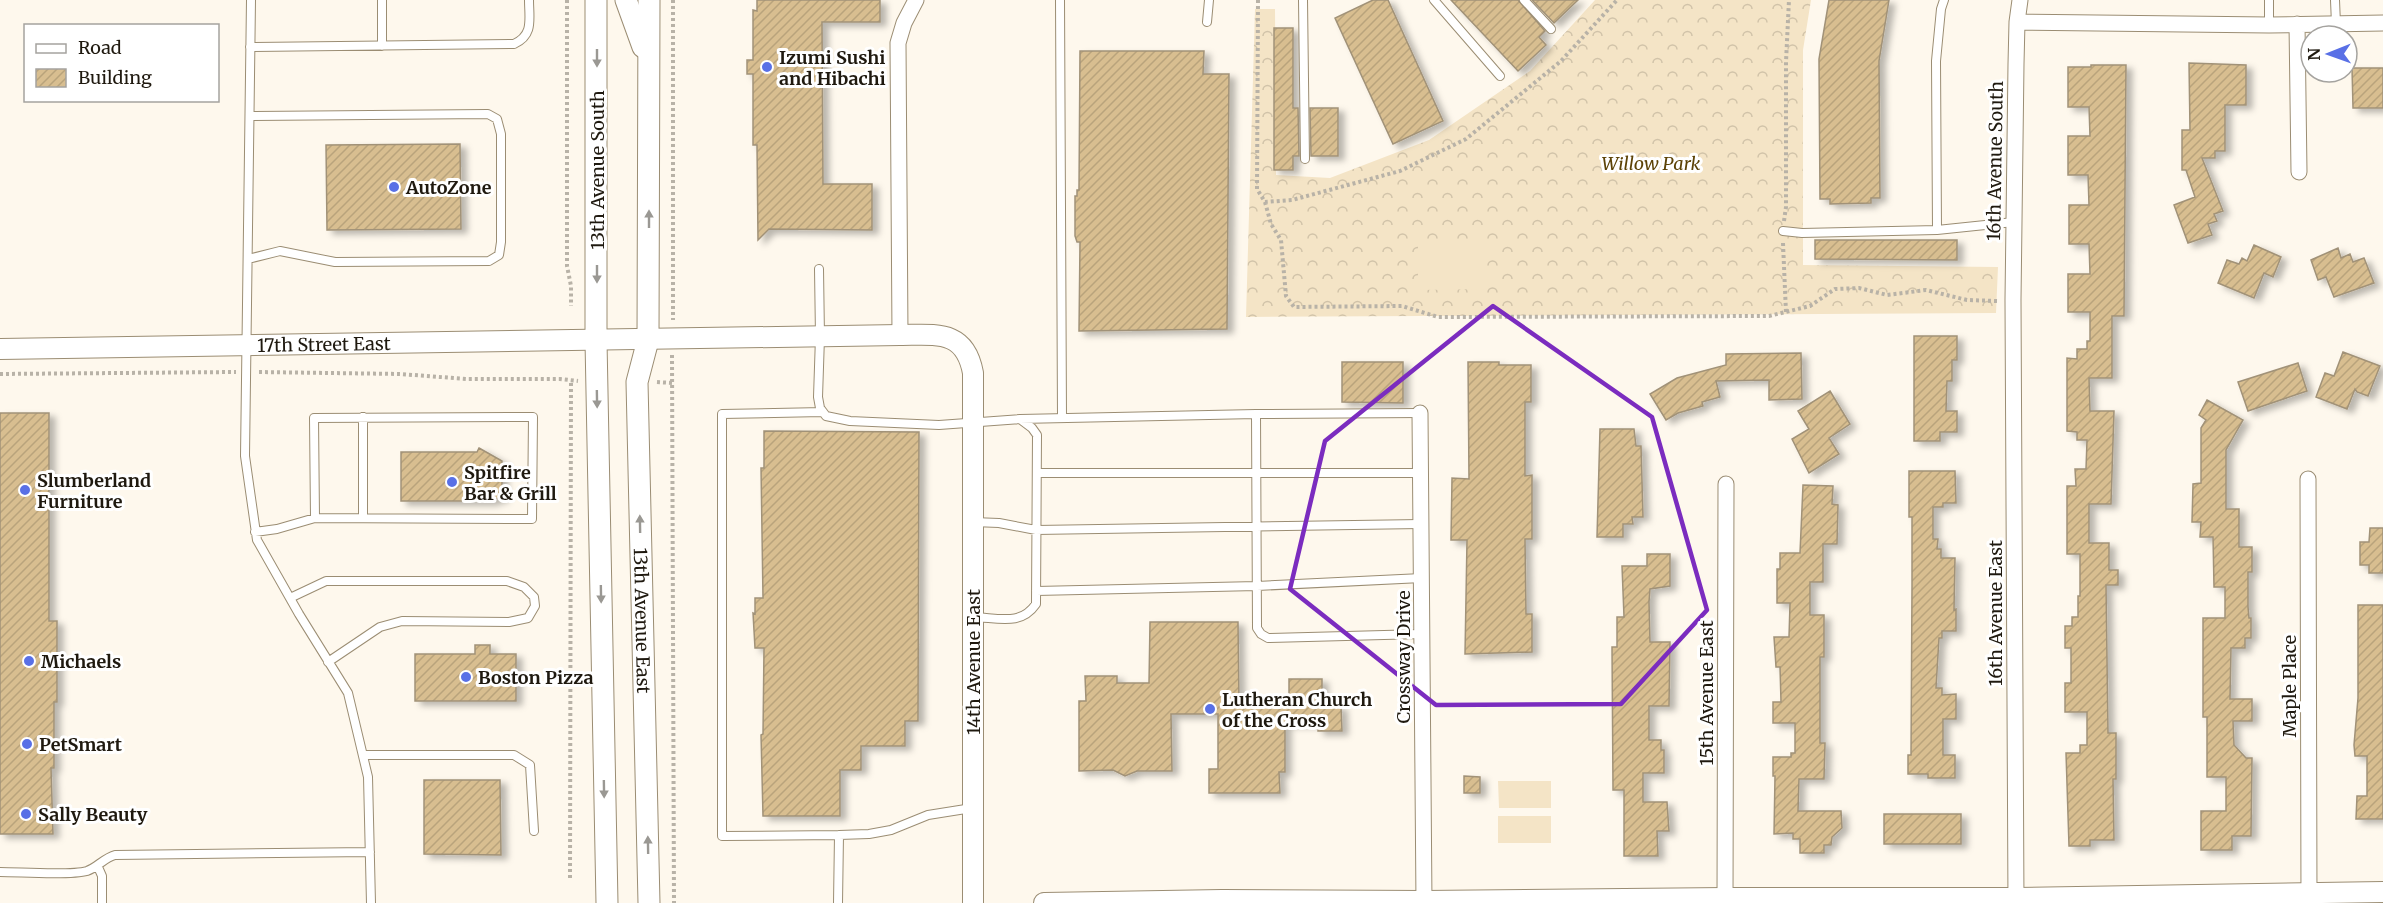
<svg xmlns="http://www.w3.org/2000/svg" width="2383" height="903" viewBox="0 0 2383 903" font-family="Merriweather,serif">
	<style>
		.forest { fill: url(#forest-crowns) }
		.pitch { fill: #f4e4c6 }
		.building { fill: url(#building-hatch); stroke: #a19278; stroke-width: 1.5; filter: url(#shadow) }
		.lines { fill: none; stroke-linecap: round; stroke-linejoin: round }
		.service-casing { stroke: #9b8d73; stroke-width: 10 }
		.minor-casing { stroke: #9b8d73; stroke-width: 17 }
		.tertiary-casing { stroke: #9b8d73; stroke-width: 22 }
		.secondary-casing { stroke: #9b8d73; stroke-width: 23 }
		.path { stroke: #b8b2a7; stroke-width: 4; stroke-dasharray: 3 3; stroke-linecap: butt }
		.service { stroke: #fff; stroke-width: 8 }
		.minor { stroke: #fff; stroke-width: 15 }
		.tertiary { stroke: #fff; stroke-width: 20 }
		.secondary { stroke: #fff; stroke-width: 21 }
		.oneway { fill: #9a9893 }
		.marked { fill: none; stroke: #7b2cbf; stroke-width: 4.5; stroke-linejoin: round }
		.poi-dot { fill: #5970e6; stroke: #fff; stroke-width: 2 }
		.labels { text-anchor: middle; dominant-baseline: central; stroke-width: 6; stroke-linejoin: round; paint-order: stroke }
		.poi-label { font-size: 18px; font-weight: bold; fill: #1f190f; stroke: #fff; text-anchor: start }
		.street-label { font-size: 18px; fill: #1f190f; stroke: #fff }
		.park-label { font-size: 18px; font-style: italic; fill: #5c4206; stroke: #fff }
	</style>
	<defs>
		<pattern id="forest-crowns" width="20" height="18" patternUnits="userSpaceOnUse" patternTransform="scale(1.5)"><rect width="20" height="18" fill="#f4e4c6"/><path d="M2 6a3 3 0 1 1 6 0M12 15a3 3 0 1 1 6 0" fill="none" stroke="#d1c3a9"/></pattern>
		<pattern id="building-hatch" width="6" height="6" patternUnits="userSpaceOnUse" patternTransform="scale(1.5)"><rect width="6" height="6" fill="#d8be90"/><path d="M-1 1l2-2M0 6l6-6M5 7l2-2" fill="none" stroke="#b9a37b"/></pattern>
		<filter id="shadow"><feDropShadow dx="6" dy="4" stdDeviation="3" flood-color="#0004"/></filter>
	</defs>
	<rect width="100%" height="100%" fill="#fef8ed"/>
	<path class="forest" d="M1595 0H1811L1803 50V265L1998 267 1996 313 1246 317 1255 9H1275L1276 175 1330 178 1429 140 1530 71Z"/>
	<path class="pitch" d="M1418 246H1486V289L1418 290Z
		M1498 781H1551V808H1499Z
		M1498 816H1551V843H1498Z"/>
	<path class="building" d="M757 0H880V22H822L823 184H872V230L769 229 758 240 757 145H753V74H747V60H753V10L757 11Z
		M1373 0H1388L1443 121 1393 144 1335 18Z
		M1451 0H1518L1545 31 1539 37 1546 45 1518 71Z
		M1532 0H1578L1554 23Z
		M1829 0H1889L1879 61 1880 198H1871V203L1830 204V199H1820L1819 59Z
		M1274 28H1293V108H1298L1299 156H1293V170H1274Z
		M1080 51H1204L1203 74H1229L1227 329 1079 331 1080 242H1077L1075 236V196H1077V190H1079Z
		M2189 63 2246 65V105H2225V151H2215V158H2202L2223 211 2214 214 2217 221 2208 224 2212 235 2188 243 2174 205 2195 197 2186 170H2182V130H2190Z
		M2091 65H2126L2124 316H2112V378H2089L2090 411H2114L2111 504H2089V543H2109V570H2118V585H2106L2108 733H2116V779H2113L2114 840H2090V846H2069L2066 753H2080V745H2087V712H2065V683H2071V648H2065V626H2072V617H2078V596H2080V554H2067V486H2076L2075 469H2086L2087 440H2077V432L2067 431V358L2077 359V349H2087V341H2090V312H2068V274H2090L2089 244H2069V205H2089L2088 175H2068V136H2090L2089 107H2068V67H2091Z
		M2352 68H2383V108H2353Z
		M1310 108H1338V156H1311Z
		M460 144 461 229 327 230 326 145Z
		M1815 240H1957V260L1815 259Z
		M2254 245 2281 257 2273 277 2264 273 2254 298 2218 283 2227 260 2239 264 2242 258 2247 261Z
		M2338 248 2341 258 2350 254 2353 262 2364 258 2374 283 2334 297 2326 277 2318 280 2311 260Z
		M1914 336H1957V360H1952V381H1947L1946 411H1957V432H1940V441H1914Z
		M2343 352 2380 366 2368 396 2357 392 2355 389 2347 409 2316 397 2325 373 2334 376Z
		M1801 353 1802 399 1769 400V380L1716 381 1720 397 1702 402 1703 406 1678 413 1666 420 1650 394 1677 378 1726 365V354Z
		M1342 362H1403V403L1342 402Z
		M1468 362H1499V365H1531V402H1525V476L1532 475V539H1525L1526 614H1532V652L1465 654 1467 540H1451L1452 478 1469 479Z
		M2298 363 2307 391 2248 411 2238 382Z
		M1830 391 1850 424 1829 438 1839 454 1809 473 1792 439 1809 429 1798 411Z
		M2207 400 2243 420 2226 450V509H2239V547H2252V572H2248V607L2249 618H2251V638H2245V648H2231L2230 699H2252V721H2233L2234 745 2246 758H2252L2251 836H2232V850H2201V811H2226V777H2207V717H2203V618H2225V587H2214L2213 537H2200L2201 522H2192L2193 484 2201 483V428L2206 420 2199 415Z
		M0 413H49V621H57V702H54V768H51L53 834H0Z
		M1600 429H1634L1636 446H1641L1643 517H1632L1633 524H1623V537H1597Z
		M764 431 919 432 918 721H905V746H861V770H840V816H763L761 735 763 734 764 648H755L753 613 755 614V598H763L761 468H764Z
		M479 448 502 461V498L493 499V501H401V452H477Z
		M1909 471H1955L1956 503H1943V507H1933V539H1938L1937 549H1941V558H1955L1954 610 1956 609V631H1942V638H1939L1936 688H1942V695L1956 694V719H1943V755H1955V778H1928V774H1908V755H1911L1912 586V517H1909Z
		M1803 485 1833 486 1832 504 1838 505 1837 544H1823V582H1810V615H1824V657H1820V743H1825L1824 779H1799L1798 811H1841L1842 828 1832 837 1831 845H1824V853H1800V839H1793V833L1774 834 1775 776H1773V757H1791V753H1795V723H1773V702H1781L1780 667H1776L1774 637H1789L1790 603H1777V569H1780V553H1800Z
		M2370 528H2383V573H2369V565H2360V542H2369Z
		M1647 554H1670V586L1650 589 1649 602 1650 642H1670L1669 706H1649V740H1661V750H1664V773H1643V802H1667L1669 831H1657L1658 856H1624V790H1613L1612 647H1617V617H1624L1622 566H1647Z
		M2358 605H2383V819H2356L2357 796H2367V756H2355L2354 745 2358 698Z
		M1150 622H1238L1239 703H1289V679H1322V706H1341L1342 731H1318V723H1285V772H1279L1280 793H1209V769H1218V714H1171L1172 771H1137L1125 776 1113 770 1079 771V701H1086L1085 676H1117V683H1149Z
		M475 645H490V654H516V701H415V654H475Z
		M1464 776 1480 777V793H1464Z
		M424 780H500L501 855 424 854Z
		M1884 814H1961V844H1884Z"/>
	<g class="lines">
		<g class="service-casing">
			<path id="service" d="M251 0 245 456 257 540 299 614 348 693 368 777 371 903
				M382 0V46
				M1060 0 1062 418
				M1303 0 1305 159
				M1434 0 1500 76
				M1524 0 1551 29
				M2335 0 2336 24
				M1207 22 1209 0
				M2269 25V0
				M250 47 514 44C534 35 529 19 529 0
				M1937 230 1936 61 1941 9 1944 0
				M1783 231 1802 233 1937 230 2014 222
				M248 259 280 251 335 262 489 261 499 255 501 242V134L497 119 488 114 250 116
				M819 269 820 337 818 397 820 408 826 416 850 421 939 425 1020 419 1032 428 1037 435 1036 604C1021 626 999 618 974 617
				M823 412 722 414V836L839 835
				M1256 414 1420 413
				M363 417V518
				M1020 419 1256 414 1257 628 1261 634 1268 638 1422 634
				M1037 473H1421
				M973 522 999 523 1036 530 1421 524
				M255 532 277 529 315 518 532 519 533 417 314 418 315 518
				M1036 591 1257 586 1422 578
				M290 598 326 581H507L524 587 534 597 535 606 528 618 509 622 402 621 380 627 328 662
				M363 755H514L530 765 534 831
				M98 867 102 876V903
				M0 872C20 872 70 876 87 871 98 867 104 858 115 855L370 852
				M838 903 839 835 869 834 891 830 928 815 972 808"/>
		</g>
		<g class="minor-casing">
			<path id="minor" d="M2017 22 2269 25 2383 23
				M2297 24 2299 172
				M900 335 898 43 904 23 916 0
				M1420 413 1424 903
				M2308 479 2309 903
				M1725 903 1726 484
				M2016 903 2013 300 2016 64 2017 22 2020 0"/>
		</g>
		<g class="tertiary-casing">
			<g id="tertiary">
				<path id="s1" d="M0 349 900 335C936 335 965 329 973 373V903"/>
				<path d="M1044 903 1222 900 1424 901 1725 898H2016L2383 892"/>
			</g>
		</g>
		<g class="secondary-casing">
			<g id="secondary">
				<path d="M596 0V341L607 903"/>
				<path d="M626 0 643 47"/>
				<path id="s2" d="M649 0 648 340 637 382 649 903"/>
			</g>
		</g>
		<path class="path" d="M567 0V266L571 286V306
			M673 0V320
			M1258 0 1257 189 1265 202 1292 200 1400 171 1466 139 1561 61 1617 0
			M1265 202 1271 224 1281 240 1286 296 1294 307 1402 306 1438 317 1769 316 1810 306 1835 289 1859 288 1887 295 1926 290 1967 300 1997 301
			M1784 221 1786 207V62L1789 0
			M1783 243 1786 313
			M672 355 674 903
			M259 372 400 374 467 379H560L578 381
			M0 374 236 372
			M657 382 672 383
			M570 878 571 381"/>
		<use href="#service" class="service"/>
		<use href="#minor" class="minor"/>
		<use href="#tertiary" class="tertiary"/>
		<use href="#secondary" class="secondary"/>
	</g>
	<defs><path id="oneway-solid" d="M-6-.8H1V-3.2L6.5 0L1 3.2V.8H-6Z" transform="scale(1.5)"/></defs>
	<g class="oneway">
		<use href="#oneway-solid" transform="translate(597 58) rotate(90)"/>
		<use href="#oneway-solid" transform="translate(649 219) rotate(-90)"/>
		<use href="#oneway-solid" transform="translate(597 274) rotate(90)"/>
		<use href="#oneway-solid" transform="translate(597 399) rotate(89)"/>
		<use href="#oneway-solid" transform="translate(640 524) rotate(-91)"/>
		<use href="#oneway-solid" transform="translate(601 594) rotate(89)"/>
		<use href="#oneway-solid" transform="translate(604 789) rotate(89)"/>
		<use href="#oneway-solid" transform="translate(648 845) rotate(-91)"/>
	</g>
	<path class="marked" d="M1493 306 1652 417 1707 610 1621 704 1436 705 1290 589 1325 441Z"/>
	<g class="poi-dot">
		<circle cx="767" cy="67" r="6"/>
		<circle cx="394" cy="187" r="6"/>
		<circle cx="452" cy="482" r="6"/>
		<circle cx="25" cy="490" r="6"/>
		<circle cx="29" cy="661" r="6"/>
		<circle cx="466" cy="677" r="6"/>
		<circle cx="1210" cy="709" r="6"/>
		<circle cx="27" cy="744" r="6"/>
		<circle cx="26" cy="814" r="6"/>
	</g>
	<g class="labels">
		<g class="poi-label">
			<text x="779" y="57">Izumi Sushi<tspan x="779" dy="21">and Hibachi</tspan></text>
			<text x="406" y="187">AutoZone</text>
			<text x="464" y="472">Spitfire<tspan x="464" dy="21">Bar &amp; Grill</tspan></text>
			<text x="37" y="480">Slumberland<tspan x="37" dy="21">Furniture</tspan></text>
			<text x="41" y="661">Michaels</text>
			<text x="478" y="677">Boston Pizza</text>
			<text x="1222" y="699">Lutheran Church<tspan x="1222" dy="21">of the Cross</tspan></text>
			<text x="39" y="744">PetSmart</text>
			<text x="38" y="814">Sally Beauty</text>
		</g>
		<g class="street-label">
			<text transform="translate(1995 161) rotate(-89)">16th Avenue South</text>
			<text transform="translate(597 170) rotate(-90)">13th Avenue South</text>
			<text stroke="none"><textPath href="#s1" startOffset="324">17th Street East</textPath></text>
			<text transform="translate(1995 613) rotate(-90)">16th Avenue East</text>
			<text stroke="none"><textPath href="#s2" startOffset="622">13th Avenue East</textPath></text>
			<text transform="translate(1403 657) rotate(-90)">Crossway Drive</text>
			<text transform="translate(973 662) rotate(-90)">14th Avenue East</text>
			<text transform="translate(2289 686) rotate(-90)">Maple Place</text>
			<text transform="translate(1706 693) rotate(-90)">15th Avenue East</text>
		</g>
		<g class="park-label">
			<text x="1651" y="163">Willow Park</text>
		</g>
	</g>
	<rect x="24" y="24" width="195" height="78" fill="#ffffff" stroke="#a5a39f" stroke-width="1.5"/>
	<rect x="36" y="44" width="30" height="9" fill="#ffffff" stroke="#a5a39f" stroke-width="1.5"/>
	<text x="78" y="54" font-size="18" fill="#1f190f">Road</text>
	<rect x="36" y="69" width="30" height="18" fill="url(#building-hatch)" stroke="#a5a39f" stroke-width="1.5"/>
	<text x="78" y="84" font-size="18" fill="#1f190f">Building</text>
	<g transform="translate(2329 54) rotate(269)"><circle r="28" fill="#ffffff" stroke="#a5a39f" stroke-width="1.5"/>
	<path d="M0-4.5L10 22L0 15L-10 22Z" fill="#5970e6"/>
	<text y="-9" font-size="16" font-weight="bold" text-anchor="middle" fill="#1f190f">N</text>
	</g>
</svg>
